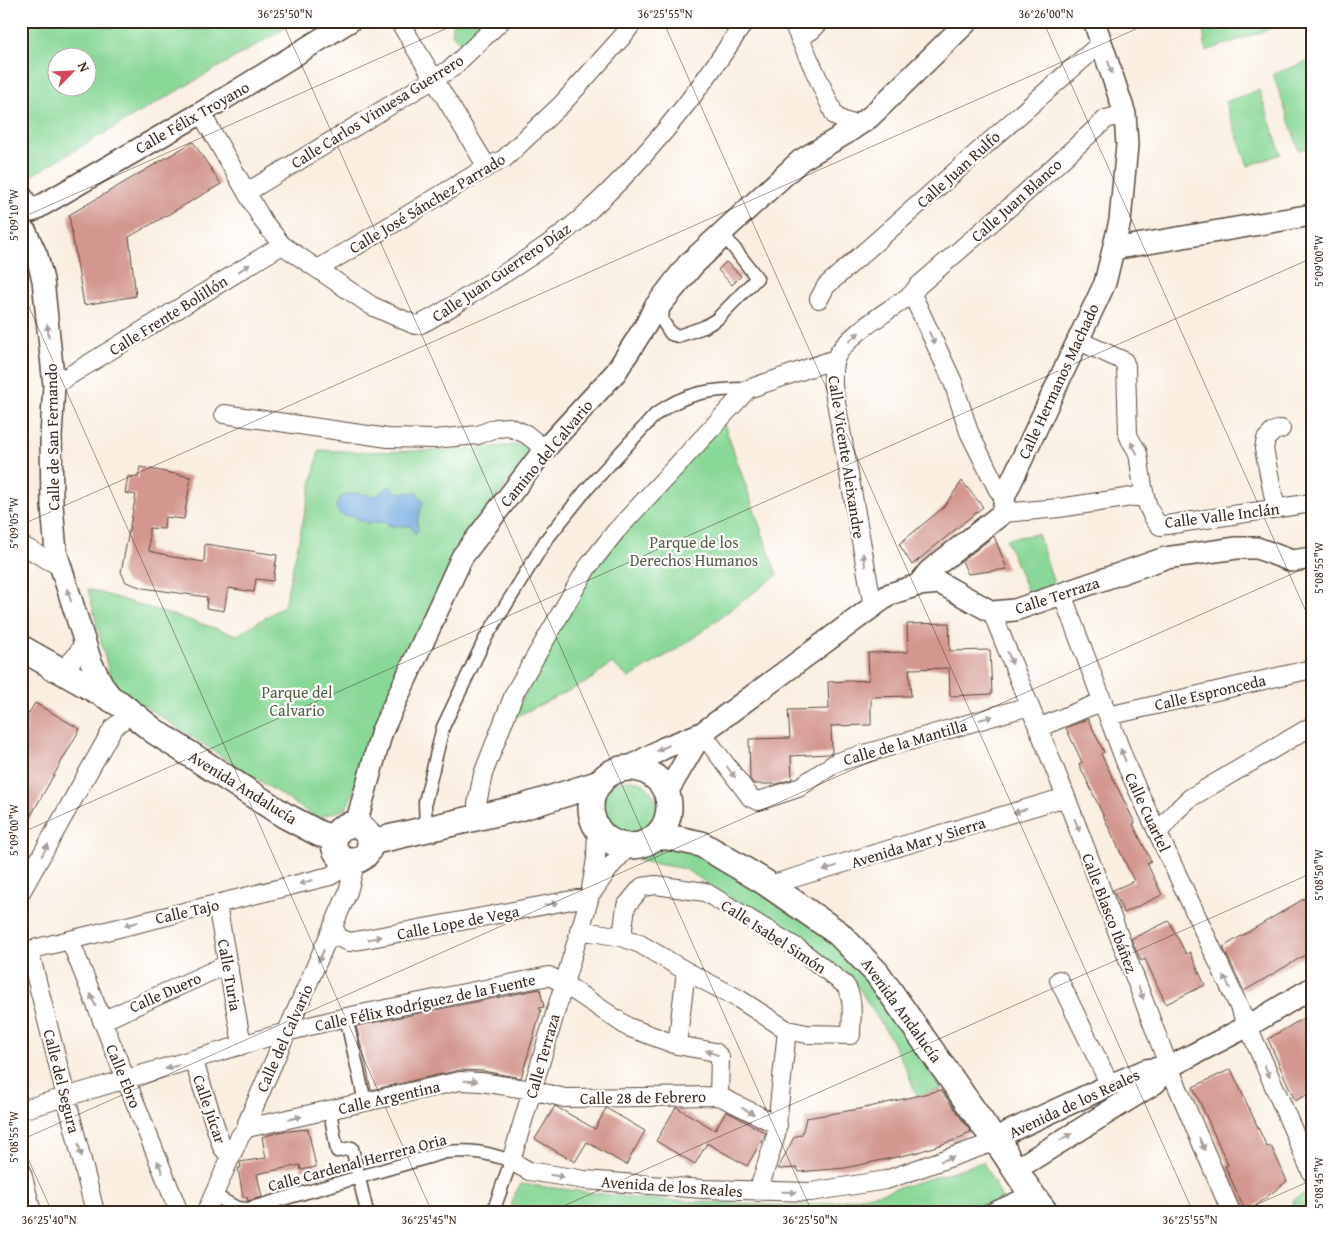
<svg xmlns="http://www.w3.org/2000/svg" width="1333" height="1233" viewBox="0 0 1333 1233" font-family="'Gentium Book Plus',serif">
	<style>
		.green { fill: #89d897; stroke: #62815a; fill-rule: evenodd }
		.water { fill: #6fa8de; stroke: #55697e }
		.building { fill: #d3978f }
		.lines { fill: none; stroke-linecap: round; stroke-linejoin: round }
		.pedestrian-casing { stroke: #58473b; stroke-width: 15 }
		.minor-casing { stroke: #58473b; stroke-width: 20 }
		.tertiary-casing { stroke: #58473b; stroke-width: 24 }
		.secondary-casing { stroke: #58473b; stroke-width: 28 }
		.pedestrian { stroke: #fff; stroke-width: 12 }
		.minor { stroke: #fff; stroke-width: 18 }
		.tertiary { stroke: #fff; stroke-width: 21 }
		.secondary { stroke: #fff; stroke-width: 25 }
		.oneway { fill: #a79f9a }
		.ticks { fill: none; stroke: #3b2a1e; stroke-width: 1; stroke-opacity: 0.45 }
		.labels { text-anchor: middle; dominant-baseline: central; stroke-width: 4.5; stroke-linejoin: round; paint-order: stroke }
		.street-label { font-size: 16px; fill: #3b2a1e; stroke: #fff }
		.park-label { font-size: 16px; fill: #525e42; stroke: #fff }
		.neatline { fill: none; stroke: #3b2a1e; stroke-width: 2 }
		.ticks-label { font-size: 12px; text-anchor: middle; fill: #3b2a1e }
	</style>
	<rect width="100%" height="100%" fill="#fff"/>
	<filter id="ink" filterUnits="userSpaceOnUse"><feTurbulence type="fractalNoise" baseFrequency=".02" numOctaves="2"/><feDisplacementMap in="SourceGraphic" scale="10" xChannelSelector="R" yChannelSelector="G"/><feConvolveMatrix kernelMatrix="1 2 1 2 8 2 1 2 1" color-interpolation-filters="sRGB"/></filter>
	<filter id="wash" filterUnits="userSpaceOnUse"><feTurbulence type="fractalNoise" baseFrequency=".0096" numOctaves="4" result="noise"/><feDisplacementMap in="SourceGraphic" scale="20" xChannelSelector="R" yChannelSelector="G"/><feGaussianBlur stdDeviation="1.12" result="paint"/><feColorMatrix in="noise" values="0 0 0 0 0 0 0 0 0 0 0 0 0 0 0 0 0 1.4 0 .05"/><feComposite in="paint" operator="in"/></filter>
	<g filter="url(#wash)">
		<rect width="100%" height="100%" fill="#f9eee0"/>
		<path class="green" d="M21 21H298L32 175 21 156ZM58 58H88V88H58Z
			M455 21H485L482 27 466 45 460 43 452 34V25Z
			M1202 21H1287V23L1206 51Z
			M1312 60V146L1299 150 1273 74Z
			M1259 90 1281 154 1248 166 1225 102Z
			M723 421 777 575 685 644 629 678 612 663 587 682 513 718 570 605 626 523Z
			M536 443 452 560 346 809 317 818 112 685 88 589 237 635 284 606 319 450 364 452 461 450Z
			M1038 534 1054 584 1029 595 1006 539Z
			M602 807a27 27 0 1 1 54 0a27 27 0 1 1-54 0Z
			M668 847H683L812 923 862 972 942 1089 917 1096 907 1071 889 1036 851 976 832 962 685 869 635 860Z
			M983 1162 1003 1200 975 1212H510L514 1195 521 1184 642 1199 787 1206 834 1202 882 1193Z
			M1312 1189V1212H1294L1292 1201Z"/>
		<path class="water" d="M389 486 398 493 417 492 423 502 417 522 418 530 415 534 411 526H392L383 522 366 523 353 516H344L338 512 336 504 342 496 356 493 376 496Z"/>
		<g id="blocks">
			<path class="building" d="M193 142 221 184 129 237 136 296 84 305 69 215Z
				M726 262 741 276 732 285 718 270Z
				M140 467 191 477 184 519 165 517 164 529 149 528V551L167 555V556L204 562 205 544 277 555 273 581 256 579 254 592 228 588 224 611 206 608 207 597 143 588 126 582 121 572 136 495 125 493 128 476 138 478Z
				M962 481 983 507 912 565 899 544 944 507Z
				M994 536 1007 569 968 574 962 561Z
				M949 623 950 651 990 650 992 694 950 696 949 668 909 669 911 696 871 697V725L831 726 832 753 829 754 791 756 792 779 777 784H754L750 779 749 739 790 738 788 710 829 709 828 682 869 680 868 653 908 652 907 624Z
				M35 703 80 729 21 833V726Z
				M1088 719 1104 752 1101 754 1135 823 1133 824 1151 861 1147 863 1162 895 1124 913 1113 890 1134 881 1079 764 1082 762 1066 728Z
				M1312 894V951L1244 991 1223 947Z
				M1169 921 1186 954 1190 952 1205 985 1166 1004 1145 959 1141 961 1131 939Z
				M540 989 544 1007 539 1008 541 1011 521 1078 483 1071 460 1070 371 1090 363 1050H362L356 1026Z
				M1312 1013V1092L1295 1101 1268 1039Z
				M1231 1069 1267 1147 1271 1146 1287 1181 1248 1212H1246L1225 1166 1228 1165 1193 1087Z
				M941 1090 971 1132 965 1134 964 1137 915 1153 845 1168 799 1172 797 1168 778 1169 794 1137 802 1134 806 1118 865 1108Z
				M555 1106 595 1129 606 1108 645 1131 626 1165 587 1142 575 1162 535 1139Z
				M676 1107 715 1130 726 1111 766 1133 747 1166 707 1143 695 1164 656 1141Z
				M308 1129 316 1167 301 1170 300 1165 257 1174 262 1197 248 1201 247 1197H243L238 1168H241L240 1162 266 1158 262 1137 279 1132Z"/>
		</g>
	</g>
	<g filter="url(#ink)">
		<use href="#blocks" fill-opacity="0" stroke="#58473b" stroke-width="1"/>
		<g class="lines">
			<g class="pedestrian-casing">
				<path id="pedestrian" d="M727 239 757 278 717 319 704 327 678 336 671 334 662 320 663 309 697 268Z
					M426 830 425 802 443 727 485 639 546 540 586 490 655 415C684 392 713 389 748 389
					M346 1017 365 1102
					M330 1111 337 1151 352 1148 367 1212
					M214 1195 237 1208 248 1209 446 1152C473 1150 486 1152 511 1161L493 1212
					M986 1212 1017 1198 1026 1205 1037 1202"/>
			</g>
			<g class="minor-casing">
				<path id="minor" d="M399 21 487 167
					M792 21 835 116 844 121 857 125
					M799 36 811 31 821 21
					M201 113 263 221 282 245 372 306 415 325 421 324C443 313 463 299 483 287 516 266 550 245 580 219 645 161 698 94 745 21
					M247 192 452 68 501 21
					M318 269 487 167 504 159 562 104 623 36 634 21
					M912 294 953 382 969 432 998 490 1005 495
					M819 299 826 286 1101 43
					M1077 340 1124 361 1126 366 1128 434C1130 441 1134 445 1137 451 1139 455 1139 462 1140 467 1143 487 1145 511 1160 526L1312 503
					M54 385 282 245
					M224 414 388 438 434 439 478 435 496 428 509 427 526 434 545 449
					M1276 509 1264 449 1266 439 1274 431 1281 429
					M1003 513 1059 508 1145 495
					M21 545 61 567
					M1062 594 1128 769 1248 1026 1312 1174
					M873 607 833 386C833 377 832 368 835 359 846 335 890 310 912 294L918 286 1012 205 1106 119 1125 114
					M992 612 1066 797 1169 1067 1231 1212
					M50 671C68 669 76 658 84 642
					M1108 716 1312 669
					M1038 728 1103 701
					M702 733 751 798 759 801 798 788 837 762 1029 706
					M480 818 477 804 483 774 515 692 587 568 616 531 748 389 835 359
					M597 828 596 859 589 900 511 1161 529 1171 585 1180 703 1189 811 1192 886 1180 997 1141
					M1158 833 1175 812 1190 798 1312 726
					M770 885 1066 797
					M594 890 610 867 629 846
					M21 892 113 728 124 719
					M218 904V910L241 1039 240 1046
					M334 928 339 938 350 942 577 899 589 900
					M579 930 622 937 640 944 686 971 739 999 787 1030 807 1034 851 1035C851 1019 855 998 845 985L799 949 705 892 656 885 642 887 626 906 622 937
					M69 941 72 945 179 1212
					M31 950V957L95 1212
					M21 952 330 876 342 869 346 860
					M1059 980 1110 1085
					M102 1021 219 968 225 967 229 968
					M677 1045 686 971
					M197 1060 196 1068 222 1147 226 1152H233
					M21 1110 286 1032 346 1017 549 976 563 983 628 1027 677 1045 715 1052 720 1057 719 1096
					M247 1128 460 1081 481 1082 532 1090 565 1098 719 1096 778 1125
					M21 1169 32 1212
					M758 1192 776 1135 787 1030
					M206 1212 240 1136 247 1128V1123L348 892 353 872 352 861"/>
			</g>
			<g class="tertiary-casing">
				<path id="tertiary" d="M21 195 28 207
					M32 211 201 113 350 21
					M26 232 37 256 43 280 54 385 51 436 52 505 56 552 91 662 104 687 113 699
					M1113 249 1312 215
					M918 585 929 571 1003 513 1005 495 1105 283 1120 221 1127 145 1125 114 1094 21
					M628 768 664 748 702 733 890 594 918 585 940 583 992 612 1015 610 1165 558 1237 548H1257L1292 561 1312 558
					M666 794 702 733
					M356 824 382 731 462 557 545 449 616 372 647 323 654 308 688 264 801 160 845 134 870 117 968 21
					M1004 1152C1009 1158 1014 1167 1023 1165L1155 1083 1169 1067
					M1010 1160 1005 1147 1003 1138 1006 1133 1110 1085 1146 1070 1169 1067 1248 1026 1312 988"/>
			</g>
			<g class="secondary-casing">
				<path id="secondary" d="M21 648 120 704 154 731 284 815 320 834 335 838
					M591 807a39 39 0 1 1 78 0a39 39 0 1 1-78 0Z
					M334 843a18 18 0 1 1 36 0a18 18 0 1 1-36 0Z
					M655 837H668L701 844 763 881 838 933 877 973 985 1127C1007 1152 1021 1183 1043 1209
					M371 842 523 807 600 783"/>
			</g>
			<use href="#pedestrian" class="pedestrian"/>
			<use href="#minor" class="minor"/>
			<use href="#tertiary" class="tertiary"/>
			<use href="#secondary" class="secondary"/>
		</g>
		<defs><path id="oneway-solid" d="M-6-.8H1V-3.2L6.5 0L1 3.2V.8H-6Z" transform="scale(1.25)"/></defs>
		<g class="oneway">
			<use href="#oneway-solid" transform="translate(1110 67) rotate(72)"/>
			<use href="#oneway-solid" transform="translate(244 268) rotate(-32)"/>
			<use href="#oneway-solid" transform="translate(48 331) rotate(-96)"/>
			<use href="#oneway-solid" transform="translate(854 337) rotate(-42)"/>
			<use href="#oneway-solid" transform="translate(932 338) rotate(65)"/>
			<use href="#oneway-solid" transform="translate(1134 448) rotate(-119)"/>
			<use href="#oneway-solid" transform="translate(864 560) rotate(-101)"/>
			<use href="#oneway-solid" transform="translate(69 595) rotate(-107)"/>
			<use href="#oneway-solid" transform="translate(1010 658) rotate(68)"/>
			<use href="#oneway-solid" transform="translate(986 718) rotate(-16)"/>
			<use href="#oneway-solid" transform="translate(663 748) rotate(155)"/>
			<use href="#oneway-solid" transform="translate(1123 755) rotate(-111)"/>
			<use href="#oneway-solid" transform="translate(731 772) rotate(53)"/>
			<use href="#oneway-solid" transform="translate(1020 811) rotate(163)"/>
			<use href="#oneway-solid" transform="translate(1077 825) rotate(69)"/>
			<use href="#oneway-solid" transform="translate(45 850) rotate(-61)"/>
			<use href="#oneway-solid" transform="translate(830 868) rotate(163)"/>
			<use href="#oneway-solid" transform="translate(306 882) rotate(165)"/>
			<use href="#oneway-solid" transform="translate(551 904) rotate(-11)"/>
			<use href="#oneway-solid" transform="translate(131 924) rotate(165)"/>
			<use href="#oneway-solid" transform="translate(375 938) rotate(-11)"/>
			<use href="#oneway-solid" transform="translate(321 956) rotate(115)"/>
			<use href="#oneway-solid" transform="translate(1227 982) rotate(-115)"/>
			<use href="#oneway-solid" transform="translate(1141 993) rotate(69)"/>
			<use href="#oneway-solid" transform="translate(93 1000) rotate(-111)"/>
			<use href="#oneway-solid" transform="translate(712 1053) rotate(-159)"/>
			<use href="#oneway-solid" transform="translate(172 1067) rotate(164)"/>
			<use href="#oneway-solid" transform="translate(1267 1071) rotate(67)"/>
			<use href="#oneway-solid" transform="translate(471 1081) rotate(2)"/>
			<use href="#oneway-solid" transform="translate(748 1111) rotate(27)"/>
			<use href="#oneway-solid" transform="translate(295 1118) rotate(-13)"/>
			<use href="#oneway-solid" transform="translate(1066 1137) rotate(-31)"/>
			<use href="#oneway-solid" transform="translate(1202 1144) rotate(67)"/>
			<use href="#oneway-solid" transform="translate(80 1150) rotate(76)"/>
			<use href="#oneway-solid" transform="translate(947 1159) rotate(-19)"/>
			<use href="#oneway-solid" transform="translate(160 1167) rotate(-112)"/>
			<use href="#oneway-solid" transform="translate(557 1176) rotate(9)"/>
			<use href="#oneway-solid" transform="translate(789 1192) rotate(1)"/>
		</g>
	</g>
	<path class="ticks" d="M282 21 812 1212M663 21 1193 1212M1043 21 1312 625M21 218 463 21M21 289 432 1212M21 525 1154 21M21 833 1312 258M21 1140 1312 565M21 1143 52 1212M550 1212 1312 873M1240 1212 1312 1180"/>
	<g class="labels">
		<g class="street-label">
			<text transform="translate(377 111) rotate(-32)">Calle Carlos Vinuesa Guerrero</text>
			<text transform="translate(192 117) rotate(-30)">Calle Félix Troyano</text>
			<text transform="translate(958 169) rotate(-42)">Calle Juan Rulfo</text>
			<text transform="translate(1016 200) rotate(-42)">Calle Juan Blanco</text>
			<text transform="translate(427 203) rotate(-31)">Calle José Sánchez Parrado</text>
			<text transform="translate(501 272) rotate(-34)">Calle Juan Guerrero Díaz</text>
			<text transform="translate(168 315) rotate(-32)">Calle Frente Bolillón</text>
			<text transform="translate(1058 381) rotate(-65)">Calle Hermanos Machado</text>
			<text transform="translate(52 437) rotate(-91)">Calle de San Fernando</text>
			<text transform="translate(546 453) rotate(-50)">Camino del Calvario</text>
			<text transform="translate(847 457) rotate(81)">Calle Vicente Aleixandre</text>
			<text transform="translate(1222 515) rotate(-7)">Calle Valle Inclán</text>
			<text transform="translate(1057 595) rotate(-18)">Calle Terraza</text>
			<text transform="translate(1210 692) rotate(-13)">Calle Espronceda</text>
			<text transform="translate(905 742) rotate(-16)">Calle de la Mantilla</text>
			<text transform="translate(243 787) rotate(32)">Avenida Andalucía</text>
			<text transform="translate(1148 812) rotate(65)">Calle Cuartel</text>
			<text transform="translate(918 842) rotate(-17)">Avenida Mar y Sierra</text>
			<text transform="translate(187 911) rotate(-13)">Calle Tajo</text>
			<text transform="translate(1110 913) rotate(69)">Calle Blasco Ibáñez</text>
			<text transform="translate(458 922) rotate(-11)">Calle Lope de Vega</text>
			<text transform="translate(774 936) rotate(33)">Calle Isabel Simón</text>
			<text transform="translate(230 975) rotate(80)">Calle Turia</text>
			<text transform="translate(165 992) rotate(-24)">Calle Duero</text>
			<text transform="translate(425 1002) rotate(-12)">Calle Félix Rodríguez de la Fuente</text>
			<text transform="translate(902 1010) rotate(54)">Avenida Andalucía</text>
			<text transform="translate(284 1038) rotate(-66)">Calle del Calvario</text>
			<text transform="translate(542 1056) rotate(-74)">Calle Terraza</text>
			<text transform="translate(124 1076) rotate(68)">Calle Ebro</text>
			<text transform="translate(62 1081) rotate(76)">Calle del Segura</text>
			<text transform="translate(389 1097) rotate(-13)">Calle Argentina</text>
			<text transform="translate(643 1097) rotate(-1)">Calle 28 de Febrero</text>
			<text transform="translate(1074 1103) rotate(-25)">Avenida de los Reales</text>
			<text transform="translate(210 1109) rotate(71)">Calle Júcar</text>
			<text transform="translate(357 1162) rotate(-15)">Calle Cardenal Herrera Oria</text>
			<text transform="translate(672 1186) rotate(4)">Avenida de los Reales</text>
		</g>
		<g class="park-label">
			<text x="694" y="542">Parque de los<tspan x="694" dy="18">Derechos Humanos</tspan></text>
			<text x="297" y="692">Parque del<tspan x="297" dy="18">Calvario</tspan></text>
		</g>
	</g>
	<rect width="1333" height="1233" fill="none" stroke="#fff" stroke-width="55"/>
	<g transform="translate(72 72) rotate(66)"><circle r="24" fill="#ffffff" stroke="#b1aaa5"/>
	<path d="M0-4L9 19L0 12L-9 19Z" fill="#d1495b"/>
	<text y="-8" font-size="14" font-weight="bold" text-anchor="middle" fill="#3b2a1e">N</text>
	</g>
	<rect x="28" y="28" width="1278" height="1178" class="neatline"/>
	<g class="ticks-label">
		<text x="285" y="18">36°25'50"N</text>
		<text x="665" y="18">36°25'55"N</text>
		<text x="1046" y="18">36°26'00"N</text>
		<text transform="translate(14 215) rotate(-90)" y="4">5°09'10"W</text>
		<text transform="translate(1319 261) rotate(-90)" y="4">5°09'00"W</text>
		<text transform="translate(14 523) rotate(-90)" y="4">5°09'05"W</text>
		<text transform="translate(1319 568) rotate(-90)" y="4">5°08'55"W</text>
		<text transform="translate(14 830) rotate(-90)" y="4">5°09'00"W</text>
		<text transform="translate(1319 875) rotate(-90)" y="4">5°08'50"W</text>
		<text transform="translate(14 1137) rotate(-90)" y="4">5°08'55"W</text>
		<text transform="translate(1319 1183) rotate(-90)" y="4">5°08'45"W</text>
		<text x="49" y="1224">36°25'40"N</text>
		<text x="429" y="1224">36°25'45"N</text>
		<text x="810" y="1224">36°25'50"N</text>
		<text x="1190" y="1224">36°25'55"N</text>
	</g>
</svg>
